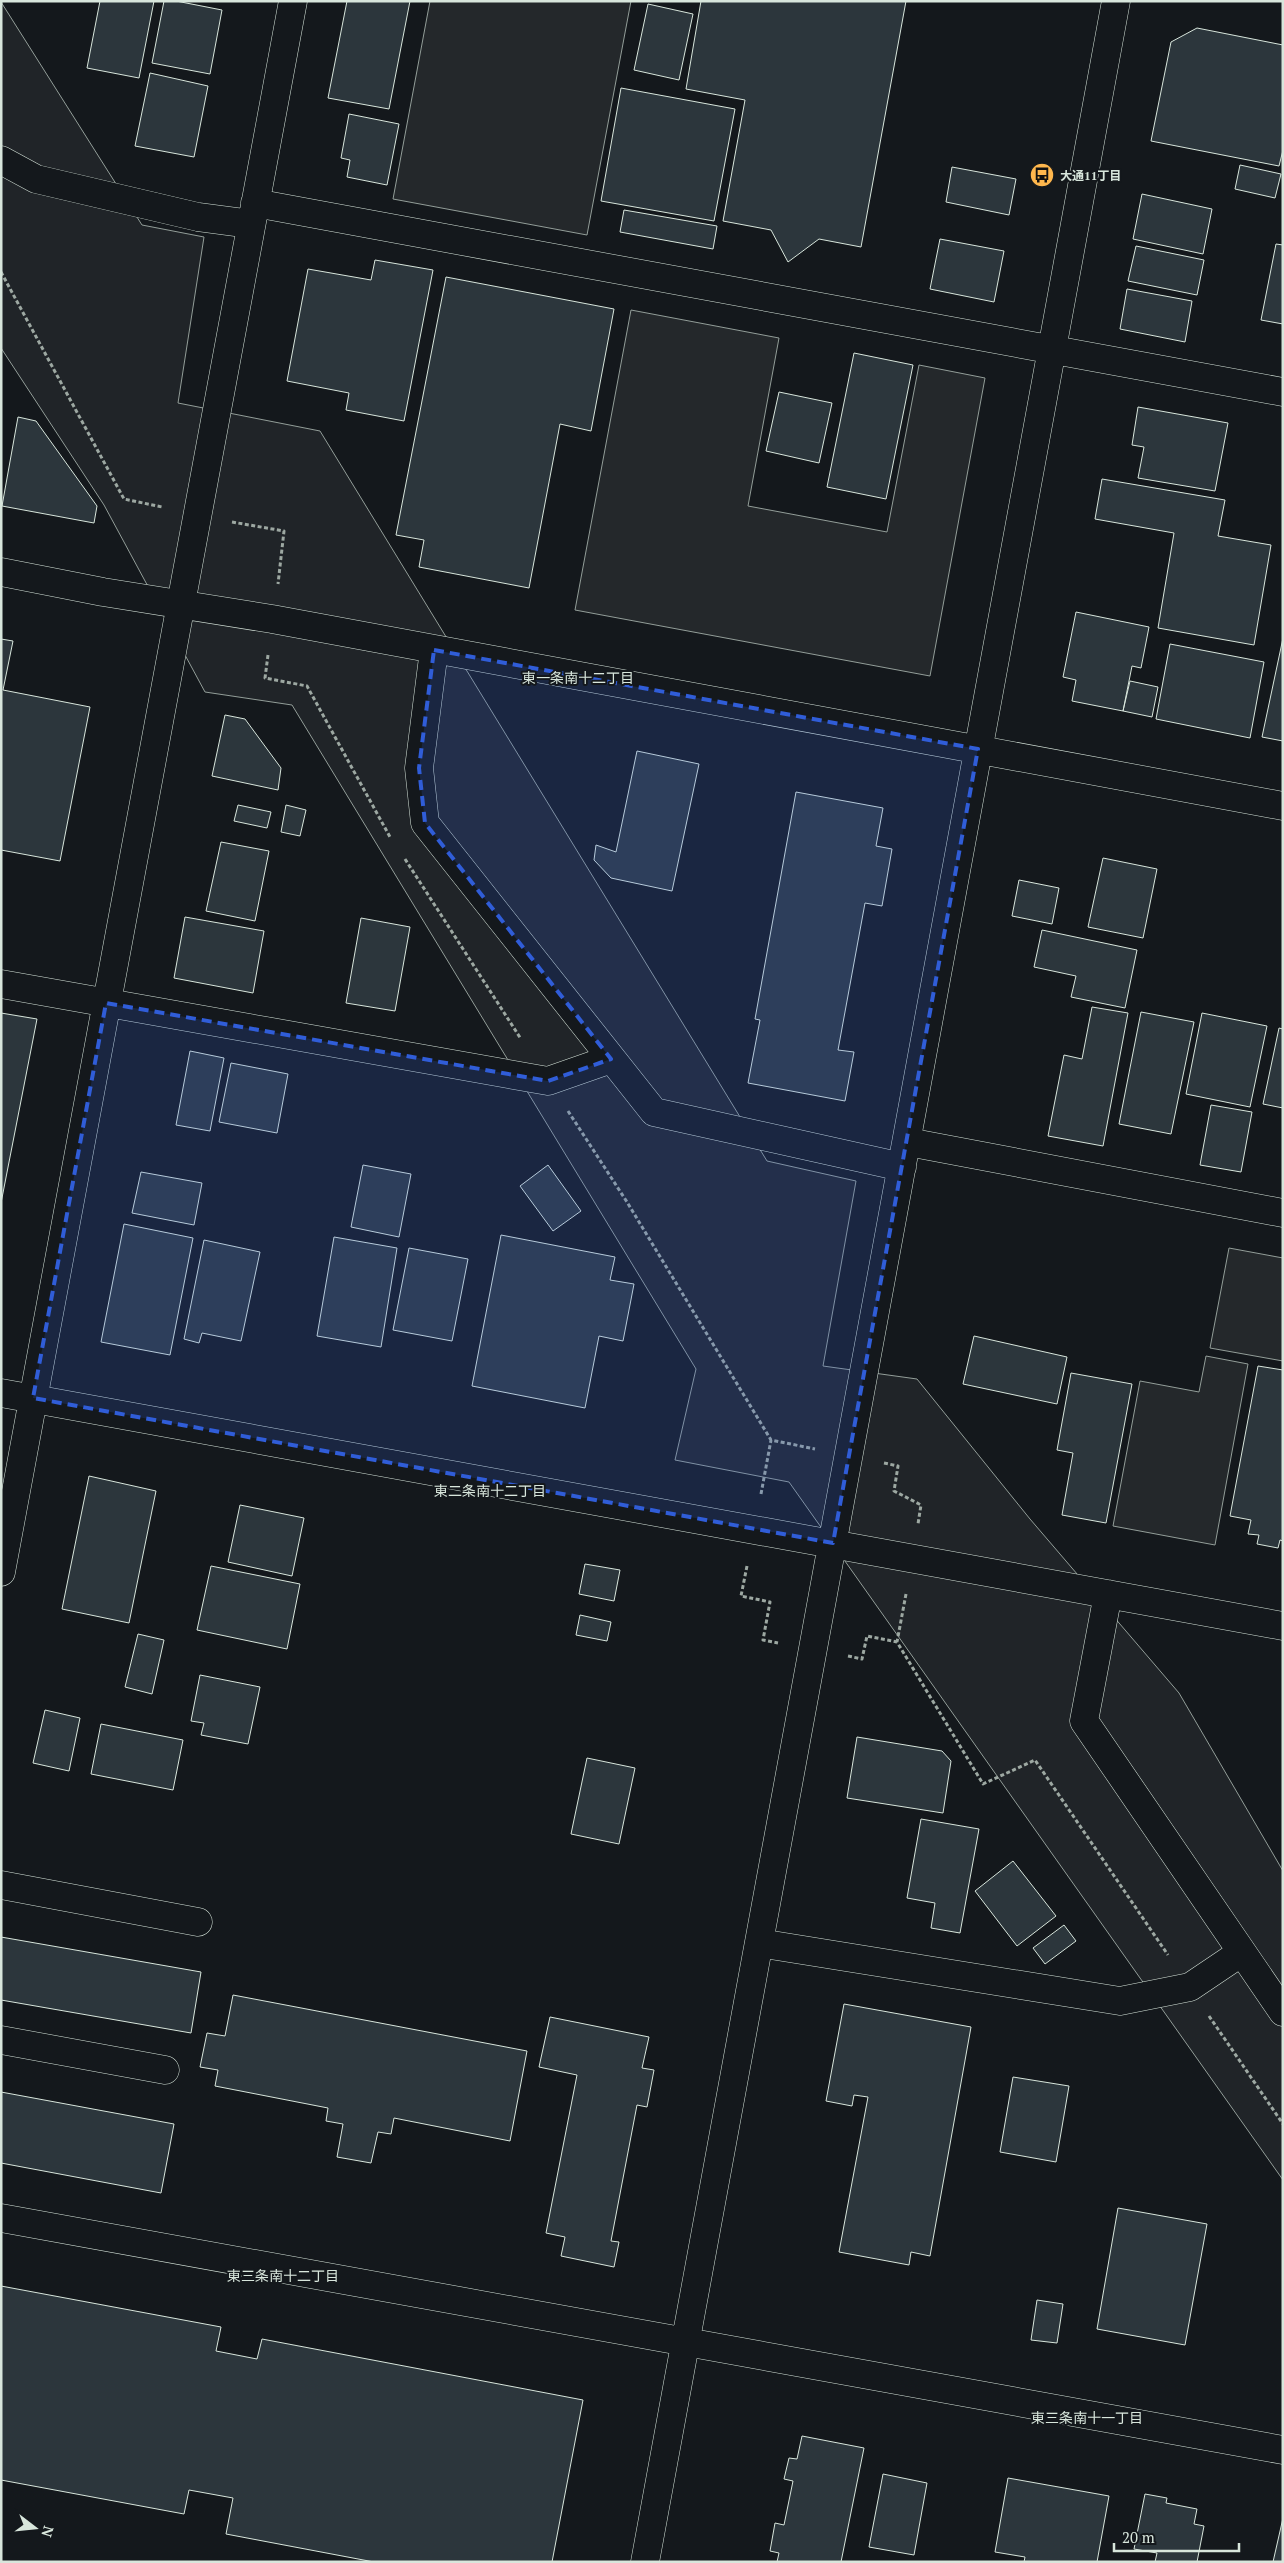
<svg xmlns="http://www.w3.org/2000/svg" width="1284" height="2563" viewBox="0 0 1284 2563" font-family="'PT Serif','Noto Sans JP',serif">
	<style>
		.green { fill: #202428; stroke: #939e99 }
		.parking { fill: #24282b; stroke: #939e99 }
		.building { fill: #2c363c; stroke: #d8e6dc }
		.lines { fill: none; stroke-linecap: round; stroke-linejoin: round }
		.minor-casing { stroke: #d8e6dc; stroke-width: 29 }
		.path { stroke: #9da8a2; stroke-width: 3; stroke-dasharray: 4 2.5; stroke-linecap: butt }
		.minor { stroke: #14181c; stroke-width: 28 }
		.marked { fill: #305dd8; fill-opacity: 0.2; stroke: #305dd8; stroke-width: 4; stroke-dasharray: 10 6; stroke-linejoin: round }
		.labels { text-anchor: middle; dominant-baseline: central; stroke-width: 4; stroke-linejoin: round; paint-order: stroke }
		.poi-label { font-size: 12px; font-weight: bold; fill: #d8e6dc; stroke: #14181c; text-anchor: start }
		.neighbourhood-label { font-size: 14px; fill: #d8e6dc; stroke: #14181c }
	</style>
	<rect width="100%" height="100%" fill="#14181c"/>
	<path class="green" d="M1 2 142 225 204 237 178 403 320 431 767 1161 856 1181 823 1366 917 1379 1030 1519 1179 1693 1283 1871V2180L789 1482 675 1460 696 1369 292 705 205 692 104 505 1 348Z"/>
	<path class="parking" d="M430 1H631L587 235 393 199Z
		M631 310 779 338 748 506 887 532 919 365 985 378 930 676 575 610Z
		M1229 1248 1283 1258V1361L1210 1348Z
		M1206 1356 1248 1364 1215 1545 1113 1526 1140 1381 1199 1392Z"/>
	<path class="building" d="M100 1H154L139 78 87 68Z
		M164 1H176L222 10 210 74 152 63Z
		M347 1H410L389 109 328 98Z
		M701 1H906L861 247 819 239 788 262 771 230 723 221 745 100 686 89Z
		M648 4 693 14 679 80 634 70Z
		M1197 28 1283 45V150L1279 166 1151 141 1171 42Z
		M150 73 208 86 194 157 135 146Z
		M621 88 735 109 714 221 601 201Z
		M349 114 399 124 387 185 347 177 350 160 341 158Z
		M1240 165 1281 174 1275 198 1235 189Z
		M952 167 1016 179 1009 215 946 202Z
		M1142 194 1212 209 1203 254 1133 239Z
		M624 210 717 226 713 249 620 232Z
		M940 239 1004 251 994 302 930 289Z
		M1276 244 1283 245V324L1261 320Z
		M1136 246 1204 260 1197 295 1128 281Z
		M375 260 433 270 404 421 346 410 349 393 287 381 308 269 371 280Z
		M446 277 614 309 591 431 560 424 529 588 419 567 424 540 396 535Z
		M1127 289 1192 301 1185 342 1120 329Z
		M854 353 913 365 886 499 827 487Z
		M779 392 832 403 819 463 766 451Z
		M1138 407 1228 423 1215 491 1138 478 1144 447 1132 445Z
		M18 417 36 421 97 506 94 523 2 506Z
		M1102 479 1225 500 1218 536 1271 545 1254 645 1158 628 1174 533 1095 519Z
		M1076 612 1149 627 1141 668 1132 666 1123 711 1072 701 1076 680 1063 677Z
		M1283 638V741L1262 737Z
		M1 639 13 641 3 690 90 707 60 861 1 850Z
		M1170 644 1264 662 1250 738 1156 719Z
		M1130 681 1158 687 1152 717 1123 711Z
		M225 715 245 719 281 768 278 790 212 776Z
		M637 751 699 764 672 891 611 878 594 860 596 845 616 852Z
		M796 792 883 808 876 846 892 849 882 906 865 903 838 1050 854 1052 845 1101 748 1083 760 1020 755 1019Z
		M238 805 271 812 267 828 234 821Z
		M286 805 306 810 300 836 281 832Z
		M221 842 269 851 255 921 206 911Z
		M1103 858 1157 869 1143 938 1088 927Z
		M1019 880 1059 888 1052 924 1012 916Z
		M185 917 264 931 253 993 174 978Z
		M361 918 410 927 395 1011 346 1003Z
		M1042 930 1137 950 1125 1008 1071 997 1076 976 1034 967Z
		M1092 1007 1128 1013 1103 1146 1048 1136 1064 1055 1082 1059Z
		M1141 1012 1194 1022 1171 1134 1119 1124Z
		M1 1013 37 1019 1 1203Z
		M1202 1013 1267 1026 1250 1107 1186 1094Z
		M1279 1028 1283 1029V1108L1263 1104Z
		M190 1051 224 1058 210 1131 176 1125Z
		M231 1063 288 1074 277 1133 219 1122Z
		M1211 1105 1252 1112 1241 1172 1200 1165Z
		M363 1165 411 1174 399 1237 351 1227Z
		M548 1165 581 1211 553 1231 520 1186Z
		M141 1172 202 1183 194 1225 132 1213Z
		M124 1224 193 1238 170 1355 101 1342Z
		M501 1235 615 1257 610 1280 634 1284 623 1341 599 1336 585 1408 472 1386Z
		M334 1237 397 1248 381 1347 317 1336Z
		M204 1240 260 1252 241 1341 202 1333 199 1343 184 1339Z
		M409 1248 468 1259 452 1341 393 1330Z
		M974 1336 1067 1357 1057 1404 963 1384Z
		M1258 1366 1283 1370V1541L1280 1540 1278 1548 1257 1544 1259 1535 1248 1534 1251 1520 1230 1516Z
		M1071 1373 1132 1384 1106 1523 1062 1515 1073 1453 1057 1450Z
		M89 1476 156 1491 129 1623 62 1609Z
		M240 1505 304 1518 292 1576 228 1562Z
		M585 1564 620 1570 614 1601 579 1594Z
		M211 1566 300 1584 287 1649 197 1630Z
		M580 1615 611 1622 607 1641 576 1635Z
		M138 1634 164 1640 152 1694 125 1687Z
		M200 1675 260 1687 248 1744 201 1735 204 1723 191 1721Z
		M45 1710 80 1718 69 1771 33 1763Z
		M101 1724 183 1740 173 1790 91 1774Z
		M857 1737 942 1751 951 1761 943 1813 847 1798Z
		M587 1758 635 1768 619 1844 571 1834Z
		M921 1819 979 1829 960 1933 931 1928 935 1903 907 1898Z
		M1013 1861 1056 1916 1017 1946 975 1891Z
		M1064 1925 1076 1941 1045 1964 1033 1948Z
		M1 1937 201 1972 191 2033 1 2000Z
		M233 1995 527 2051 510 2141 394 2118 391 2134 378 2132 371 2163 337 2157 343 2124 326 2121 328 2108 215 2086 218 2070 200 2067 207 2033 225 2036Z
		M844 2004 971 2027 930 2256 911 2252 909 2265 839 2252 868 2097 854 2095 852 2106 826 2101Z
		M550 2017 649 2037 642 2068 654 2070 647 2107 637 2105 611 2241 619 2242 614 2267 561 2256 565 2237 546 2233 577 2075 539 2067Z
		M1013 2077 1069 2086 1056 2162 1000 2152Z
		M1 2092 174 2124 161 2193 1 2163Z
		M1118 2208 1207 2224 1185 2345 1097 2329Z
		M1 2286 221 2327 216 2351 257 2359 262 2339 583 2400 552 2562H374L226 2534 233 2498 189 2490 184 2514 1 2480Z
		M1037 2300 1063 2304 1057 2343 1031 2340Z
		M802 2436 864 2448 841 2562H777L779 2553 770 2551 775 2523 784 2525 793 2481 784 2479 789 2458 797 2459Z
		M883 2474 927 2483 914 2555 869 2547Z
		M1008 2478 1109 2496 1097 2562H1024L1025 2557 995 2552Z
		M1145 2494 1167 2498 1166 2503 1197 2509 1194 2524 1204 2526 1197 2562H1155L1157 2553 1134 2549Z
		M1283 2518V2562H1273Z"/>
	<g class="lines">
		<g class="minor-casing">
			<path id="minor" d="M1 160 36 179 198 217 251 224
				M255 203 1283 392
				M1 572 103 592 272 619 1283 806
				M434 650 419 768 425 823 654 1112 902 1167
				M1 984 548 1081 611 1059
				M908 1142 1283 1213
				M1 1393 1283 1626
				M1 1572 293 1
				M1108 1594 1084 1721 1283 2012
				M1 1885 198 1922
				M759 1943 1120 2001 1190 1987 1242 1952
				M1 2040 165 2070
				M1 2218 1283 2450
				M645 2562 1116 1"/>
		</g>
		<path class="path" d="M1 272 124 499 162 507
			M232 522 284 531 278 584
			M268 655 265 678 307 686 390 837
			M405 859 521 1039
			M568 1111 627 1202 771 1440 815 1449
			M884 1463 898 1466 894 1491 921 1505 918 1524
			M761 1494 771 1440
			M747 1566 741 1596 770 1602 763 1640 778 1643
			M906 1594 897 1642 983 1784 1035 1760 1168 1955
			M848 1656 862 1659 867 1636 897 1642
			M1209 2016 1283 2124"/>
		<use href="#minor" class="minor"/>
	</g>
	<path class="marked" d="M434 650 978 749 833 1543 33 1398 106 1003 548 1081 611 1059 425 823 419 768Z"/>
	<defs>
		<g id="bus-disc" transform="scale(1.25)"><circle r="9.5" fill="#ffb74d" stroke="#14181c"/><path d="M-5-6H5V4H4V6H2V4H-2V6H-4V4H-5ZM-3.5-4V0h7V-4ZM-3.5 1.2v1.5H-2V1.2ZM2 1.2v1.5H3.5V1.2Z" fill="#111"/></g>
	</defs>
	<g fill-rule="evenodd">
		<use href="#bus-disc" x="1042" y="175"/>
	</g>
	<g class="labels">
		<g class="poi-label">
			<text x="1060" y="175">大通11丁目</text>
		</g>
		<g class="neighbourhood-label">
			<text x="578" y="677">東一条南十二丁目</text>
			<text x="490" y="1490">東二条南十二丁目</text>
			<text x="283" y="2275">東三条南十二丁目</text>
			<text x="1087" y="2417">東三条南十一丁目</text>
		</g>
	</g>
	<rect width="1284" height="2563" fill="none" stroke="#d8e6dc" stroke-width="5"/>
	<g transform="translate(35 2528) rotate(106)" stroke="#14181c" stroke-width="4" paint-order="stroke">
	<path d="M0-4L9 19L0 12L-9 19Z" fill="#d8e6dc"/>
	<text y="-8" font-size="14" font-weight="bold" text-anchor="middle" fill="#d8e6dc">N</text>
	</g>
	<path d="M1114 2543v8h125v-8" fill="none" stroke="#d8e6dc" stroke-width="2.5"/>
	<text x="1122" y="2543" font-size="15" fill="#d8e6dc" stroke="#14181c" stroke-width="4" paint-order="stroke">20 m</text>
</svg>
